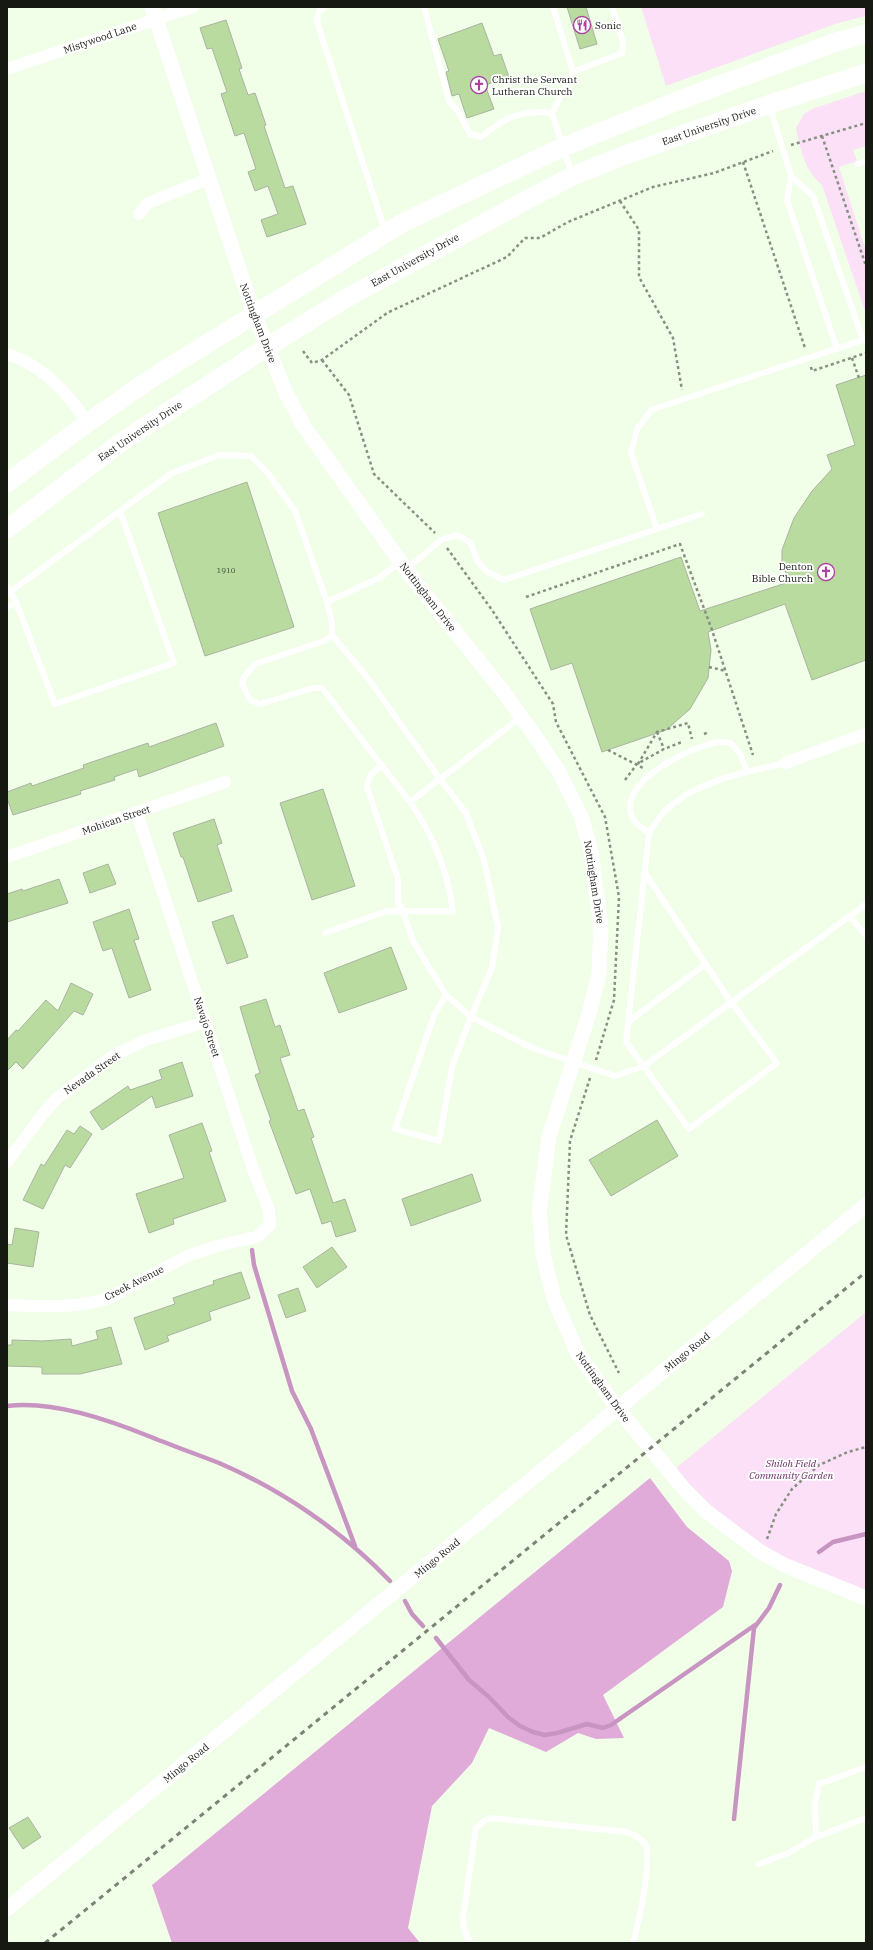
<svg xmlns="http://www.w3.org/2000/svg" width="873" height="1950" viewBox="0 0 873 1950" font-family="'IBM Plex Serif',serif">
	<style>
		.green { fill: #fbe0f7 }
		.forest { fill: #e0abd9 }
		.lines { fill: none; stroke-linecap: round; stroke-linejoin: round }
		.stream { stroke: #c895c2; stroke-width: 4.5 }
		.building { fill: #badba0; stroke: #a9b4a0 }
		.path { stroke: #879081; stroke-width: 2.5; stroke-dasharray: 3 3; stroke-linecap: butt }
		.service { stroke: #fff; stroke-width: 6 }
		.minor { stroke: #fff; stroke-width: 12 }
		.tertiary { stroke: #fff; stroke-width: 15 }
		.primary { stroke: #fff; stroke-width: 19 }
		.rail { stroke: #7b8375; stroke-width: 3; stroke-dasharray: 5 5; stroke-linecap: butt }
		.labels { text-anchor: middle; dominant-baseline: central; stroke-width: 3.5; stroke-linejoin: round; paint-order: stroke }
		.number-label { font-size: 8px; fill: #3e4a36 }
		.poi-label { font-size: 10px; fill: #151912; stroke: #fff; text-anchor: start }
		.street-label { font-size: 10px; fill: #151912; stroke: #fff }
		.park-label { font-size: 10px; font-style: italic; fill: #6b2e66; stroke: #fff }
	</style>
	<rect width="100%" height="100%" fill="#f1fee8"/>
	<path class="green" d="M641 7H866V16L838 23 666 86Z
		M866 91V146L853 150 857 161 839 167 866 251V314L822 185C805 171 800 149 796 128L804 114 812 109Z
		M866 1312V1598L784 1565 670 1473Z"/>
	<path class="forest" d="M650 1478 687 1527 729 1561 732 1571 723 1607 603 1695 624 1738 596 1739 578 1733 546 1752 489 1728 472 1763 432 1806 408 1928 420 1943H172L152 1885Z"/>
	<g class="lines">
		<path class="stream" d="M252 1250 254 1265 292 1391 311 1429 355 1546
			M7 1406C52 1400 109 1420 151 1437 173 1446 196 1454 219 1463 282 1490 342 1531 390 1581
			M819 1552 833 1542 866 1534
			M405 1601 412 1614 423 1626
			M436 1638 469 1680 489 1697 508 1717 520 1726 533 1732 545 1735 557 1733 587 1724 603 1728 611 1725 755 1625
			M734 1819 754 1628 769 1608 780 1585"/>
	</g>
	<path class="building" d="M567 7H586L597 44 580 49Z
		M226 20 242 68 239 69 248 95 255 93 266 125 264 126 285 188 293 186 306 224 267 237 261 220 278 214 268 186 255 191 248 172 256 169 244 133 235 136 221 94 227 92 212 48 207 49 200 28Z
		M482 23 494 56 501 54 509 77 485 85 494 109 467 118 459 94 452 96 446 72 449 71 438 39Z
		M866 375V660L812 680 785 604 708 632 711 650 708 678 690 709 666 730 602 752 572 663 551 670 530 609 681 557 700 611 789 582 782 561V550L794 518 812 491 832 469 827 455 855 445 836 385Z
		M247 482 294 627 205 656 158 513Z
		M216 723 224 746 139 777 137 769 114 777 115 780 80 791 81 794 13 815 7 798V792L31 783 32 786 84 768 83 765 148 743 149 747Z
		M323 789 355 886 312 900 280 803Z
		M214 819 222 843 217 845 232 891 198 902 183 857H181L173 833Z
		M108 864 116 884 90 893 83 873Z
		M59 879 68 903 7 922V894L22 889 23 891Z
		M129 909 139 939 134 940 151 990 129 998 112 948 103 951 93 922Z
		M233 915 248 957 227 964 212 922Z
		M391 947 407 989 339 1013 324 973Z
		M71 983 93 994 83 1015 74 1011 23 1069 16 1062 7 1071V1040L16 1030 18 1031 46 1000 58 1011Z
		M266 999 275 1027 280 1025 290 1055 280 1058 298 1111 304 1109 314 1137 311 1138 333 1203 345 1199 356 1231 336 1237 331 1221 322 1224 310 1189 296 1194 269 1121 271 1120 255 1075 260 1073 240 1007Z
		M182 1062 193 1096 156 1108 152 1096 102 1130 90 1112 128 1086 130 1090 162 1079 159 1070Z
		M657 1120 678 1156 611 1196 589 1160Z
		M202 1123 212 1151 209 1152 226 1201 173 1219 174 1224 149 1233 136 1194 184 1178 169 1135Z
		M80 1126 92 1134 70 1168 65 1165 43 1209 23 1200 41 1164 44 1166 67 1130 74 1134Z
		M472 1174 481 1201 411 1226 402 1199Z
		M15 1228 39 1232 33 1267 7 1263V1244L12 1245Z
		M332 1247 347 1267 317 1288 303 1267Z
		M241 1272 250 1298 209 1312 211 1320 167 1336 169 1341 145 1350 134 1318 175 1304 173 1298 214 1284 213 1281Z
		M298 1288 306 1311 286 1318 278 1295Z
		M111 1327 122 1364 80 1374H42V1367L7 1366V1345H12V1340L42 1341 71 1339 72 1346 98 1339 96 1331Z
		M28 1817 41 1837 23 1849 9 1828Z"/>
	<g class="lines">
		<path class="path" d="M822 136 866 266
			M791 145 866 123
			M743 162 805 348
			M620 201 639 230V277L673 338 682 390
			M303 351 312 363 322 360 387 313 507 257 525 238H540L568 222 653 187 714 173 773 151
			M852 358 859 378
			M322 360 349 395 374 474 435 533
			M811 367 812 371 866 353
			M447 548 492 610 553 704 556 722 605 817 619 897 614 1000 596 1060
			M526 597 680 544 712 630 753 755
			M709 667 726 671
			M657 732 664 749
			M704 734 709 732
			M608 750 643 768
			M638 764 657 732 688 723 692 739
			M625 780 637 764 664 749 682 742
			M590 1078 570 1141 566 1235 590 1315 619 1373
			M767 1539 776 1514 792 1489 819 1465 848 1452 866 1447"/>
		<path class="service" d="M326 7 319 11 317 22 385 231
			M424 7 449 101 459 113 470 134 481 137C505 118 520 109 552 113
			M553 7 573 72
			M770 107 791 176 787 200 837 349
			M858 164 866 161
			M572 175 552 113 573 72 622 53 623 42 612 7
			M791 176 813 196 863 340
			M657 529 702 514
			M406 570 441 540 456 535 470 542 477 560 486 571 504 580 657 529 631 453 637 429 651 410 866 339
			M7 587 16 602
			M10 592 120 511
			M327 602 332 623V635L324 641 255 664 244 677 242 684 250 700 260 704 313 688H322L410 802
			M7 607 16 602 55 704 174 663 120 511 172 473 219 455 251 456 266 471 295 511 327 602 379 578 400 562
			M332 635 367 677 440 779 410 802C433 835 448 871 453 911H403L398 902V879L367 787C368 776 373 772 382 765
			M521 717 440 779 466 813 484 860 498 927 492 968 471 1017 532 1048 615 1076 644 1066 850 916 866 936
			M649 833C644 829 635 824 633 819 614 782 693 746 719 742 723 741 728 743 731 743L741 755 747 772
			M645 873 731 1002 777 1063 689 1129 626 1042 649 833C654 826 659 816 666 810 698 780 744 773 785 763
			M850 916 866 904
			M325 933 387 911H403L413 941 446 995 434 1015 395 1129 439 1141 452 1067 471 1017 446 995
			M629 1021 706 964
			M816 1837 866 1818
			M759 1864 788 1853 816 1837 815 1804 819 1784 866 1767
			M470 1943 464 1929 463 1917 476 1828 484 1821 491 1818 627 1832C633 1835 641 1837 645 1844 653 1859 638 1925 633 1943"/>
		<path class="minor" d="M7 69 193 7
			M139 214 148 203 208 179
			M7 354C42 365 69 393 87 423
			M785 763 866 734
			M7 857 225 782
			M7 1162 43 1114 57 1098 113 1056 146 1040 205 1022
			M7 1305C41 1306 76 1309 109 1298L187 1256 217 1246 257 1237 270 1225 269 1210 253 1169 137 813"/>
		<path class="tertiary" d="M152 7 254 314 285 391 303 425 410 575 505 694 533 733 559 772 581 816 591 851 601 927 599 973 589 1014 549 1136 539 1212 543 1254 554 1299 578 1354 618 1409 684 1489 707 1512 759 1551 784 1565 866 1598
			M7 1909 866 1205"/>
		<path class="primary" d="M7 483 87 423 155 376 404 222 563 147 680 100 836 42 866 34
			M7 529 120 443 267 347 343 300 534 196 573 176 625 155 773 103 866 73"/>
		<path class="rail" d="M45 1943 866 1272"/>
	</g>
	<defs>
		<g id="restaurant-ring" transform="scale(0.9)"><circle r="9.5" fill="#fff" stroke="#ab42a3" stroke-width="1.5"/><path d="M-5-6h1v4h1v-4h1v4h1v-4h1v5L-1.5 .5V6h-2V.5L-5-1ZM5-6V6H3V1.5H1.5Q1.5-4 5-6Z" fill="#ab42a3"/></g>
		<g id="church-ring" transform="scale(0.9)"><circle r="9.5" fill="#fff" stroke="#ab42a3" stroke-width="1.5"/><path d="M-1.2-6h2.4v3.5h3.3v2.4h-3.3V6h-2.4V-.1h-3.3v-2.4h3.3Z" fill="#ab42a3"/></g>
	</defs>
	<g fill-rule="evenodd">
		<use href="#restaurant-ring" x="582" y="25"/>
		<use href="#church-ring" x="479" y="85"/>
		<use href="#church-ring" x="826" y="572"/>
	</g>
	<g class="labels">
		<g class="number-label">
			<text x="226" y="570">1910</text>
		</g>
		<g class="poi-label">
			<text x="595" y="25">Sonic</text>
			<text x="492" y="79">Christ the Servant<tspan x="492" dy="12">Lutheran Church</tspan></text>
			<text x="813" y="566" text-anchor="end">Denton<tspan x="813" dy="12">Bible Church</tspan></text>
		</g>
		<g class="street-label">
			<text transform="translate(100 38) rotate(-19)">Mistywood Lane</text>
			<text transform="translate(709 126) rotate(-19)">East University Drive</text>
			<text transform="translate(415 260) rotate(-29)">East University Drive</text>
			<text transform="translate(258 323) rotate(69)">Nottingham Drive</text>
			<text transform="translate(140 431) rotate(-34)">East University Drive</text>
			<text transform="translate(428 597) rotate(52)">Nottingham Drive</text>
			<text transform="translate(116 820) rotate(-19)">Mohican Street</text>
			<text transform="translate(594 882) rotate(81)">Nottingham Drive</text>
			<text transform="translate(207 1027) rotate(72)">Navajo Street</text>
			<text transform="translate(92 1073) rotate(-35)">Nevada Street</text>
			<text transform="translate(134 1283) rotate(-27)">Creek Avenue</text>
			<text transform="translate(687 1352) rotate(-39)">Mingo Road</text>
			<text transform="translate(603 1387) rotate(54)">Nottingham Drive</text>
			<text transform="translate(437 1558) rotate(-39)">Mingo Road</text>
			<text transform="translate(186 1763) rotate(-39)">Mingo Road</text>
		</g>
		<g class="park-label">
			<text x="791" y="1463">Shiloh Field<tspan x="791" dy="12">Community Garden</tspan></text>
		</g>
	</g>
	<rect width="873" height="1950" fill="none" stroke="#151912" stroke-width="16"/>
</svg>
